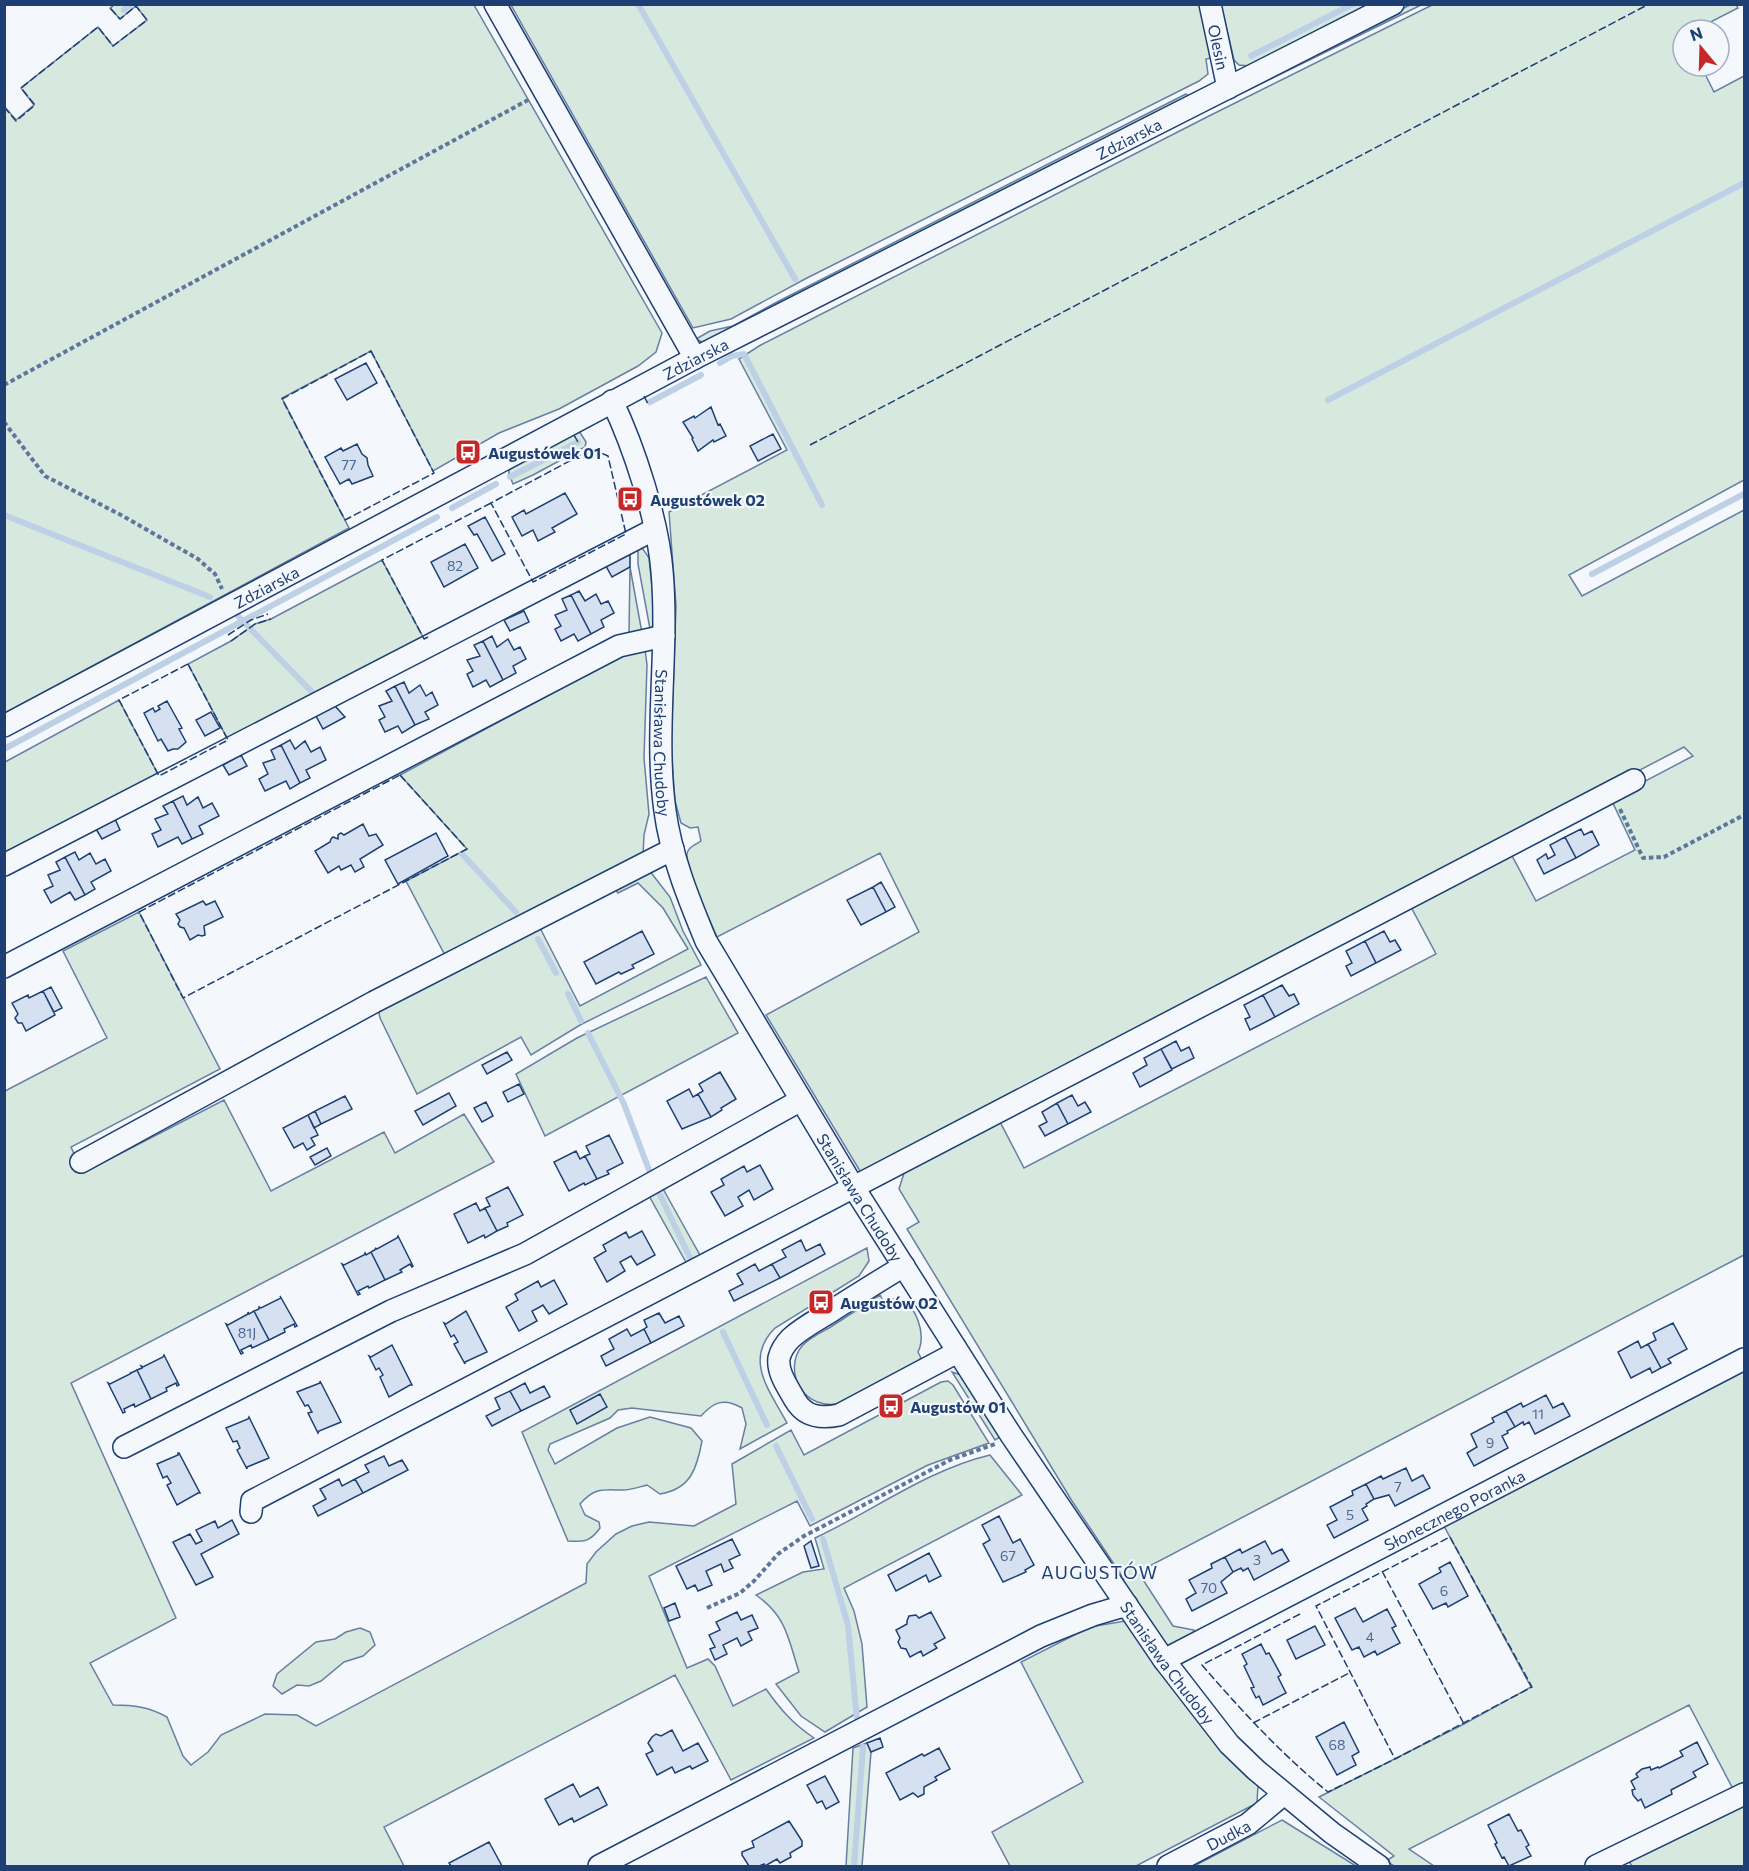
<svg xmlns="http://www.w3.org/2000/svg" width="1749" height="1871" viewBox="0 0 1749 1871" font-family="Commissioner,sans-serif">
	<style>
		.green { fill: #d7e8df; stroke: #687fa3; stroke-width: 1.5 }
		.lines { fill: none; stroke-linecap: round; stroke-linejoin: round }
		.stream { stroke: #bed0e5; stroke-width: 6 }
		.building { fill: #d5e0f0; stroke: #1d3f73; stroke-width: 1.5 }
		.minor-casing { stroke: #1d3f73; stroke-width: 24 }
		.path { stroke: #5e769c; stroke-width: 4; stroke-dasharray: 4.5 3; stroke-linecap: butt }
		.minor { stroke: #f4f7fb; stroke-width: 21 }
		.fence { stroke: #1d3f73; stroke-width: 1.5; stroke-dasharray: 8 3; stroke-linecap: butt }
		.labels { text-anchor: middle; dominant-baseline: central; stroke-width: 4.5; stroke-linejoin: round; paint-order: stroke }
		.number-label { font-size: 14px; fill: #4b6792 }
		.street-label { font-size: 16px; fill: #1d3f73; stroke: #f4f7fb }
		.poi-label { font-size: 16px; font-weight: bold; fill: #1d3f73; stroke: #f4f7fb; text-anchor: start }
		.neighbourhood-label { font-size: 18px; letter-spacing: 1.5px; fill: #1d3f73; stroke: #f4f7fb }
	</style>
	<rect width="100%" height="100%" fill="#f4f7fb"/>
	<path class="green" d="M114 5H474L662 333 656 352 638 366 559 409 499 433 433 471 371 351 282 398 349 528 5 713V107L16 120 34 105 21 88 98 27 113 46 147 20 136 6 120 19 110 8Z
		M511 5H1200L1211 58 1206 59 1208 74 1199 81 805 279 731 319 693 328Z
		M1221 5H1374L1249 66 1239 65 1234 60Z
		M1410 5H1421L1212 108 1209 107V105Z
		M1432 5H1736L1738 8 1695 30H1683V66H1701L1714 92 1744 76V480L1569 575 1582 596 1744 510V1255L1138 1572 1173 1626 1194 1630 1192 1637 1173 1647 1161 1643 1115 1584 1124 1579 1072 1501 907 1229 919 1222 899 1189 905 1170 999 1120 1024 1168 1436 954 1410 905 1510 852 1536 901 1635 850 1611 799 1693 756 1684 747 863 1176 766 1015 919 932 880 853 717 937C710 921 685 869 687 854 688 847 695 845 701 841L698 827 690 828 681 823 675 801 671 747 676 606 669 512 787 450 739 359 759 346 1207 117Z
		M1186 94 1190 97 711 341 702 342 696 339 710 331 733 326 777 302Z
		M579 431 586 442 585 447 533 475 513 484 509 474V466Z
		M638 547 643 549 649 558 655 616 654 625 650 629 638 564Z
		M382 560 424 639 228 740 188 664 231 641 255 624 271 619Z
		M630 567 642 633 626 637 629 632Z
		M645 649 647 665 644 758 649 814 644 835 643 855 447 959 406 881 467 849 400 775 631 651Z
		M119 700 159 776 5 855V762Z
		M649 870 670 897 683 931 701 965 580 1025 531 1055 521 1037 417 1094 380 1018 378 1009 539 926 580 1006 688 949 663 908 638 883 618 893 613 887Z
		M139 912 220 1069 71 1147 83 1173 224 1100 271 1191 384 1132 395 1153 464 1114 494 1162 71 1383 176 1618 90 1663 113 1705C134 1705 149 1707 167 1717L183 1756 191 1765 208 1752 221 1735 265 1714 297 1715 316 1726 586 1583 587 1564 596 1552 616 1534 632 1526 649 1522 694 1526 736 1504 732 1464 791 1430 804 1455 941 1382 948 1381 953 1385 989 1443 928 1465 810 1526 797 1501 649 1576 687 1668 708 1659 715 1666 733 1706 766 1689C780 1709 793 1724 814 1738L731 1780 675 1675 384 1827 404 1866H5V1091L107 1038 63 951Z
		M706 977 738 1033 545 1136 516 1074 577 1038Z
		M662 1187 701 1257 687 1264 648 1194Z
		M867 1248 869 1261 859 1276 775 1328C743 1360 770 1391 787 1423L740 1449 746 1424 742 1408C725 1398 714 1401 701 1416L632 1408 618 1410 610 1418 550 1444 548 1450 555 1464 617 1428 650 1417 691 1428 702 1441C697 1468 691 1489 660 1494L647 1485C639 1487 631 1490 623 1490 603 1490 595 1487 580 1504L585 1515 599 1522 600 1528C590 1542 584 1542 568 1541L522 1432Z
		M880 1295 884 1302 897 1298C916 1303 927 1335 918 1352L921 1358 915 1364 837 1404C823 1406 809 1401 801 1389 792 1376 792 1358 802 1346 809 1338 820 1333 829 1328 846 1317 863 1306 880 1295Z
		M1744 1370V1782L1733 1789 1689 1705 1409 1849 1434 1866H1394L1386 1861 1394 1856 1319 1797 1464 1724 1531 1687 1444 1526Z
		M952 1372 961 1375 1000 1437 995 1440Z
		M990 1455 1022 1495 844 1588 854 1611 862 1644 867 1707 825 1732 801 1716 776 1684 799 1672C788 1638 787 1617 756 1595L803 1572 824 1569 815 1538C873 1511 927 1470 990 1455Z
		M1125 1621 1237 1766 1258 1785 1257 1803 1136 1866H1010L992 1832 1083 1782 1021 1662 1090 1627Z
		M360 1628 370 1632 375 1645 363 1656 344 1662 321 1681 309 1686 297 1685 282 1694 273 1686 277 1674 316 1642 335 1639 346 1632Z
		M867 1743 871 1752 862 1866H846L853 1748Z
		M1744 1801V1866H1632L1628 1860Z
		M1282 1820 1356 1866H1194Z"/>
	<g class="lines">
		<path class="stream" d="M638 4 795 279
			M124 10 131 4
			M1251 56 1353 4
			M720 363 732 356 744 354 822 505
			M1328 400 1744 183
			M650 402 701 375
			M510 477 578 442
			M452 508 496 484
			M4 515 210 597
			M1592 574 1744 494
			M237 615 313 693
			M4 749 437 517
			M462 854 516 912
			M538 939 556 973
			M568 994 581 1021
			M588 1033 624 1104 649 1170
			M660 1195 691 1260
			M723 1332 767 1425
			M776 1446 812 1519
			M823 1539 848 1625 857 1720
			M854 1866 863 1747"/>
	</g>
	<path class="building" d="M366 363 377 383 347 400 335 379Z
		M711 407 718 425 720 424 726 436 714 442 713 440 698 451 692 439 693 438 683 422 694 416 695 418Z
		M773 434 781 449 758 461 750 446Z
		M357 444 362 454 367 458 368 465 373 476 352 484 349 479 340 484 325 457 341 448 343 451Z
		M565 493 577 514 552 528 555 532 538 541 533 530 522 536 512 517 524 510 526 514Z
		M485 517 505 554 492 561 477 534 474 535 468 526Z
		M465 544 478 568 444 587 431 562Z
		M630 554V567L612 577 606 566Z
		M579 591 585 601 596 594 601 604 608 601 614 613 601 620 604 627 591 634 571 595Z
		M571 595 591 634 578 641 574 634 561 641 555 629 561 626 555 615 567 610 562 599Z
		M524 611 529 622 510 631 504 620Z
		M492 636 497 647 508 639 514 650 520 647 526 659 513 666 516 673 503 680 483 641Z
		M483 641 503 680 490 687 486 680 473 687 467 674 473 671 467 660 480 656 474 645Z
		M404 682 409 693 420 685 426 696 432 692 438 705 425 712 429 719 415 725 395 686Z
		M395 686 415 725 402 733 398 726 385 732 379 720 385 717 379 706 392 701 386 691Z
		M167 701 182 728 179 729 186 742 178 749H173L168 751 161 739 158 741 144 713 153 708 155 712 160 709 158 706Z
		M335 706 345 717 323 729 316 716Z
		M211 712 220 728 205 736 196 720Z
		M290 740 295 749 305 741 311 752 320 747 326 760 306 770 310 778 300 783 281 745Z
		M281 745 300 783 290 789 286 781 265 791 259 779 268 774 263 763 275 759 271 750Z
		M241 755 247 766 229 775 223 765Z
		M183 796 187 805 198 797 203 808 212 803 219 816 199 826 203 834 192 839 173 801Z
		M173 801 192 839 182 844 178 837 158 847 152 834 161 830 155 819 168 814 163 806Z
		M115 819 120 830 102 839 96 829Z
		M363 824 369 836 376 834 383 845 360 859 364 867 355 872 351 865 341 870 339 866 328 873 315 851 330 842 331 839 333 837 338 839V835L341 833 344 835Z
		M1581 829 1584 835 1592 831 1599 845 1576 858 1565 837Z
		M436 833 448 856 398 884 385 860Z
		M1565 837 1576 858 1544 874 1537 860 1546 854 1548 859 1555 855 1550 845Z
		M75 852 79 860 90 853 96 864 105 859 111 871 91 882 95 889 85 895 65 857Z
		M65 857 85 895 75 900 70 892 51 903 44 890 53 886 48 875 60 870 56 862Z
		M881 882 895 907 886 912 873 887Z
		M873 887 886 912 861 925 847 900Z
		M203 901 206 905 215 901 223 917 204 926 205 935 202 936 198 935 190 940 184 928 180 927 178 924 180 920 176 914Z
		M642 931 654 954 632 965 634 968 621 974 619 972 596 984 584 962Z
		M1384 931 1390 942 1395 940 1401 950 1376 963 1365 941Z
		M1365 941 1376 963 1351 976 1346 966 1352 963 1346 951Z
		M1282 985 1289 996 1294 994 1299 1004 1275 1017 1263 995Z
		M51 987 62 1008 54 1012 43 991Z
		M43 991 55 1015 26 1031 22 1023H18L15 1018 18 1014 12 1003 28 995 29 998Z
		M1263 995 1275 1017 1250 1030 1245 1019 1250 1017 1244 1005Z
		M1176 1041 1181 1051 1189 1047 1194 1058 1172 1069 1161 1049Z
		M1161 1049 1172 1070 1140 1087 1133 1073 1147 1065 1144 1058Z
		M507 1052 512 1060 487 1074 482 1065Z
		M720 1072 736 1099 721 1108 722 1110 711 1117 698 1094 703 1091 699 1084Z
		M519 1084 524 1094 508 1102 503 1092Z
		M689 1089 693 1097 698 1094 711 1117 682 1129 667 1101Z
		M449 1093 456 1106 423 1125 415 1111Z
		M1072 1095 1078 1106 1085 1102 1091 1112 1068 1124 1057 1103Z
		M345 1096 352 1109 321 1124 315 1111Z
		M486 1102 493 1116 482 1122 474 1108Z
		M1057 1103 1068 1124 1045 1136 1039 1126 1047 1122 1042 1112Z
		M315 1111 321 1124 314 1128 308 1115Z
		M308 1115 318 1135 311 1138 315 1145 307 1150 303 1143 294 1148 283 1128Z
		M609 1135 623 1163 607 1171 609 1174 597 1179 585 1156 590 1154 586 1146Z
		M327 1148 331 1156 315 1165 310 1157Z
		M576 1151 580 1159 585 1156 597 1179 585 1185 584 1183 569 1191 554 1162Z
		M760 1165 773 1189 754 1200 749 1190 738 1197 743 1206 725 1216 711 1192 724 1185 721 1179 744 1166 747 1172Z
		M508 1187 523 1215 507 1223 508 1226 497 1231 485 1208 490 1206 486 1198Z
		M476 1203 480 1211 485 1208 497 1231 485 1238 484 1235 468 1243 454 1214Z
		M642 1231 655 1255 637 1265 631 1256 620 1262 625 1271 607 1282 594 1258 606 1251 603 1245 626 1232 629 1238Z
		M398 1236 413 1266 412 1267 410 1264 400 1270 402 1272 385 1280 371 1252 376 1249 375 1248 377 1249 397 1238Z
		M801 1240 806 1251 820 1244 825 1254 780 1278 772 1264 786 1257 782 1250Z
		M371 1252 385 1280 369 1288 368 1286 358 1291 360 1294 358 1295 342 1264 344 1265 364 1255 365 1253 366 1255Z
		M755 1264 759 1271 772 1264 780 1278 734 1301 729 1291 743 1284 737 1274Z
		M554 1280 567 1304 549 1314 543 1305 538 1308 532 1311 537 1321 519 1331 506 1307 518 1300 515 1294 538 1281 541 1287Z
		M280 1296 297 1326 295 1327 294 1324 284 1329 285 1332 269 1340 254 1311 259 1309V1307L261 1308 281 1298Z
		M254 1311 269 1340 252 1348 251 1345 241 1350 243 1353 241 1354 226 1324 228 1325 248 1314V1312L249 1314Z
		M466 1311 487 1352 465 1362V1364L454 1344 458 1342 454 1335 451 1337 444 1323 446 1324Z
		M659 1313 665 1323 679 1316 684 1326 651 1343 644 1329 647 1327 644 1320Z
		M1673 1323 1687 1349 1668 1359 1671 1363 1661 1368 1648 1344 1656 1340 1653 1333Z
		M627 1329 631 1336 644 1329 651 1343 606 1366 601 1356 614 1349 609 1339Z
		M1638 1341 1641 1348 1648 1344 1661 1368 1652 1373 1650 1368 1631 1378 1618 1352Z
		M392 1345 412 1385H410L389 1397 380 1377 383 1375 379 1368 376 1370 369 1356 371 1357Z
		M164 1355 179 1385 177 1386 176 1383 166 1388 167 1391 151 1399 137 1370 142 1368 141 1366 143 1367 163 1357Z
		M137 1370 151 1399 135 1407 134 1404 124 1409 125 1412 123 1413 108 1383 110 1384 130 1374 131 1372V1373Z
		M320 1381 341 1422 319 1431 318 1433 308 1413 312 1412 308 1405 305 1406 297 1392 320 1383Z
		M525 1383 530 1393 544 1386 550 1397 521 1411 510 1391Z
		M510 1391 521 1411 492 1426 486 1416 500 1409 495 1398Z
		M600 1394 607 1407 577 1424 570 1410Z
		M1546 1395 1553 1408 1563 1403 1570 1416 1535 1434 1529 1422 1524 1425 1523 1422 1515 1427 1506 1411 1521 1403 1523 1407Z
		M1506 1411 1515 1427 1507 1431 1508 1433 1502 1436 1508 1448 1474 1466 1467 1453 1477 1447 1471 1434 1494 1422 1492 1418Z
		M249 1417 269 1458 247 1467V1469L237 1450 240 1448 237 1441 233 1442 226 1428 248 1419Z
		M178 1453H179L200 1493H198L177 1505 167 1485 171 1483 167 1476 163 1478 157 1464 178 1455Z
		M384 1456 389 1466 402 1460 408 1470 363 1493 355 1479 369 1472 365 1465Z
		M1406 1468 1412 1481 1423 1475 1430 1488 1395 1506 1389 1495 1374 1499 1366 1484 1381 1476 1383 1479Z
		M339 1479 342 1486 355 1479 363 1493 318 1516 313 1506 326 1499 320 1489Z
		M1366 1484 1374 1499 1366 1504 1367 1506 1362 1509 1368 1520 1334 1538 1327 1525 1337 1520 1330 1507 1353 1495 1352 1491Z
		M999 1516 1013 1543 1020 1539 1034 1565 1025 1570 1026 1572 1003 1582 983 1544 990 1540 982 1525Z
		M232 1520 239 1534 201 1554 213 1577 196 1585 173 1542 190 1534 196 1544 202 1541 196 1530 215 1521 218 1528Z
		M732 1539 740 1555 729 1560 733 1568 724 1572 721 1564 706 1571 712 1585 698 1591 695 1585 687 1589 676 1566Z
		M811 1541 819 1566 811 1568 804 1546Z
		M1265 1541 1272 1554 1282 1549 1289 1561 1254 1580 1248 1568 1243 1571 1241 1568 1233 1572 1225 1557 1240 1549 1242 1553Z
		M929 1553 941 1576 929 1582 926 1575 896 1591 888 1575Z
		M1225 1557 1233 1572 1221 1582 1227 1593 1192 1611 1186 1599 1196 1593 1189 1580 1212 1568 1211 1564Z
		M1450 1562 1468 1596 1448 1607 1446 1603 1433 1609 1419 1584 1441 1572 1439 1568Z
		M675 1603 680 1617 669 1621 664 1608Z
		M1355 1608 1363 1622 1387 1609 1396 1626 1392 1628 1400 1643 1377 1655 1375 1651 1364 1657 1359 1647 1352 1650 1335 1618Z
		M737 1612 741 1620 752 1615 758 1628 748 1632 752 1640 741 1646 737 1638 723 1645 727 1654 715 1660 710 1649 715 1647 709 1635 720 1630 716 1622Z
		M931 1612 945 1638 934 1644 937 1648 923 1656 921 1651 910 1657 906 1649 901 1648 898 1642 900 1638 896 1630 907 1624V1621L909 1616 916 1615 919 1618Z
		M1315 1626 1325 1645 1296 1659 1287 1640Z
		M1261 1644 1266 1654 1269 1653 1281 1675 1278 1677 1286 1693 1263 1705 1259 1696 1256 1698 1251 1688 1254 1687 1244 1666 1247 1664 1242 1654Z
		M1344 1722 1359 1752 1352 1756 1356 1765 1337 1775 1316 1737Z
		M672 1730 683 1751 698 1743 708 1761 692 1769 690 1766 675 1773 672 1767 657 1775 646 1754 653 1751 648 1743 652 1737 656 1734 661 1736Z
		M880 1738 883 1747 871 1752 867 1743Z
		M1697 1742 1708 1764 1693 1772 1696 1777 1671 1790 1672 1794 1645 1808 1641 1799 1638 1801 1633 1795 1632 1790 1635 1789 1631 1781 1638 1777 1636 1774 1642 1769 1650 1767 1651 1770 1658 1767 1659 1768 1683 1756 1680 1751Z
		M939 1748 950 1769 935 1777 937 1780 924 1787V1794L918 1797 913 1793 900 1800 886 1773 922 1754 924 1756Z
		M825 1776 839 1802 826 1809 822 1801 817 1803 807 1785Z
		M573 1784 580 1797 598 1787 607 1805 574 1822 572 1818 559 1825 545 1799Z
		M1509 1814 1518 1831 1521 1830 1529 1845 1526 1847 1531 1856 1509 1866 1504 1857 1502 1858 1495 1844 1497 1843 1488 1825Z
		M789 1821 802 1841V1846L790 1853 791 1857 780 1863 777 1859 765 1866 764 1864 759 1866H749L742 1855V1852L754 1847 752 1841Z
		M489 1842 502 1866H451L449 1863Z"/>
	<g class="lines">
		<g class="minor-casing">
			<g id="minor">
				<path d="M495 4 695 358"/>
				<path id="s1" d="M1210 4 1228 88"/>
				<path id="s2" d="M612 401C634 447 658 520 662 571 669 651 654 732 665 811 671 856 689 900 706 941L854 1188 1011 1435 1164 1660 1229 1744 1256 1770 1332 1833 1379 1866"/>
				<path id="s3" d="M4 726 695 358 1393 4"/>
				<path d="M4 865 655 529"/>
				<path d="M4 967 619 646 664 636"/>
				<path d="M81 1162 374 1002 673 849"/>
				<path d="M904 1266C880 1280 857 1295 833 1310 819 1319 803 1327 791 1338 786 1343 781 1350 779 1358 777 1373 788 1387 795 1400 805 1417 820 1419 839 1415L950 1356 955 1351V1347"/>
				<path d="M124 1447 391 1311 525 1254 801 1100"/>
				<path d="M251 1512 252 1501 1634 780"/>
				<path id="s4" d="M1164 1660 1744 1359"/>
				<path d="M599 1866 1041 1636 1093 1615 1127 1605"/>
				<path id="s5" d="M1168 1866 1248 1824 1284 1794"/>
				<path d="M1596 1866 1744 1794"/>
			</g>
		</g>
		<path class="path" d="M4 385 528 100
			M4 422 45 476 121 515 198 559 215 574 222 589
			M1620 809 1643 858 1664 857 1744 815
			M707 1608 740 1593 754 1581 778 1554 804 1536 950 1460 995 1444"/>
		<use href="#minor" class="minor"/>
		<path class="fence" d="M4 107 16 121 35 105 21 88 98 27 113 46 147 20 136 6 120 19 110 8 114 4
			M371 351 434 473 345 520 282 399Z
			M644 396 649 406
			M574 435 579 444
			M810 445 1649 4
			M592 449 608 456 626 534 533 582 491 503Z
			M228 635 251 620 268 614
			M428 637 424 639 382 560 491 503
			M231 641 255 624 271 619
			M188 664 228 740 159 776 119 700Z
			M400 775 467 849 183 998 139 912Z
			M1450 1537 1532 1687 1395 1759 1316 1606Z
			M1382 1571 1464 1724
			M1300 1614 1202 1665C1241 1710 1281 1754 1328 1792L1395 1759
			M1253 1723 1351 1672"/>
	</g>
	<defs>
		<g id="bus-square" transform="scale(1.35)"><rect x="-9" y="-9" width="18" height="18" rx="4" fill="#c62828" stroke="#f4f7fb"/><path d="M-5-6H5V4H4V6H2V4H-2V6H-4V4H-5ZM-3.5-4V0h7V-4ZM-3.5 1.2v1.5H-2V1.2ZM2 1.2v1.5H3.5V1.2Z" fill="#fff"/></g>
	</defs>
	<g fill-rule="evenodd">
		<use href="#bus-square" x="468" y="452"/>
		<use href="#bus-square" x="630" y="499"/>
		<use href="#bus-square" x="821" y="1302"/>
		<use href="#bus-square" x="891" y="1406"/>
	</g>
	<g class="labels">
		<g class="number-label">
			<text x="349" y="464">77</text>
			<text x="455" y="565">82</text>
			<text x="247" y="1332">81J</text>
			<text x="1538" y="1413">11</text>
			<text x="1490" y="1442">9</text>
			<text x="1398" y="1486">7</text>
			<text x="1350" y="1514">5</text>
			<text x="1008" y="1555">67</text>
			<text x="1257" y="1559">3</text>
			<text x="1209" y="1587">70</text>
			<text x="1444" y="1590">6</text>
			<text x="1370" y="1636">4</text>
			<text x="1337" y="1744">68</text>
		</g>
		<g class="street-label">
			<text stroke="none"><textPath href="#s1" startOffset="44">Olesin</textPath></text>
			<text stroke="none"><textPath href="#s3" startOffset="1269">Zdziarska</textPath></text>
			<text stroke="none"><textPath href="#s3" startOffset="783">Zdziarska</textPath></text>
			<text stroke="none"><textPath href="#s3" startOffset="297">Zdziarska</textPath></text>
			<text stroke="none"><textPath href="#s2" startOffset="350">Stanisława Chudoby</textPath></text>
			<text stroke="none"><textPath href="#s2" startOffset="854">Stanisława Chudoby</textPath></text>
			<text stroke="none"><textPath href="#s4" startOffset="327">Słonecznego Poranka</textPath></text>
			<text stroke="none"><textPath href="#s2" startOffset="1412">Stanisława Chudoby</textPath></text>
			<text stroke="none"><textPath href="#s5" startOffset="68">Dudka</textPath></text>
		</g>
		<g class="poi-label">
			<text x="488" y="452">Augustówek 01</text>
			<text x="650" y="499">Augustówek 02</text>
			<text x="840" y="1302">Augustów 02</text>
			<text x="910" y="1406">Augustów 01</text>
		</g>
		<g class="neighbourhood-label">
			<text x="1100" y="1572">AUGUSTÓW</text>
		</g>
	</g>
	<rect width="1749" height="1871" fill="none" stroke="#1d3f73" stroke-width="12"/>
	<g transform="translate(1701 48) rotate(341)"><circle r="28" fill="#f4f7fb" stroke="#9eadc5" stroke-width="1.5"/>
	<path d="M0-4.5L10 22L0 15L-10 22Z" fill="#c62828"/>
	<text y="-9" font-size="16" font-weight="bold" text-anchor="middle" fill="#1d3f73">N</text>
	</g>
</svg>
